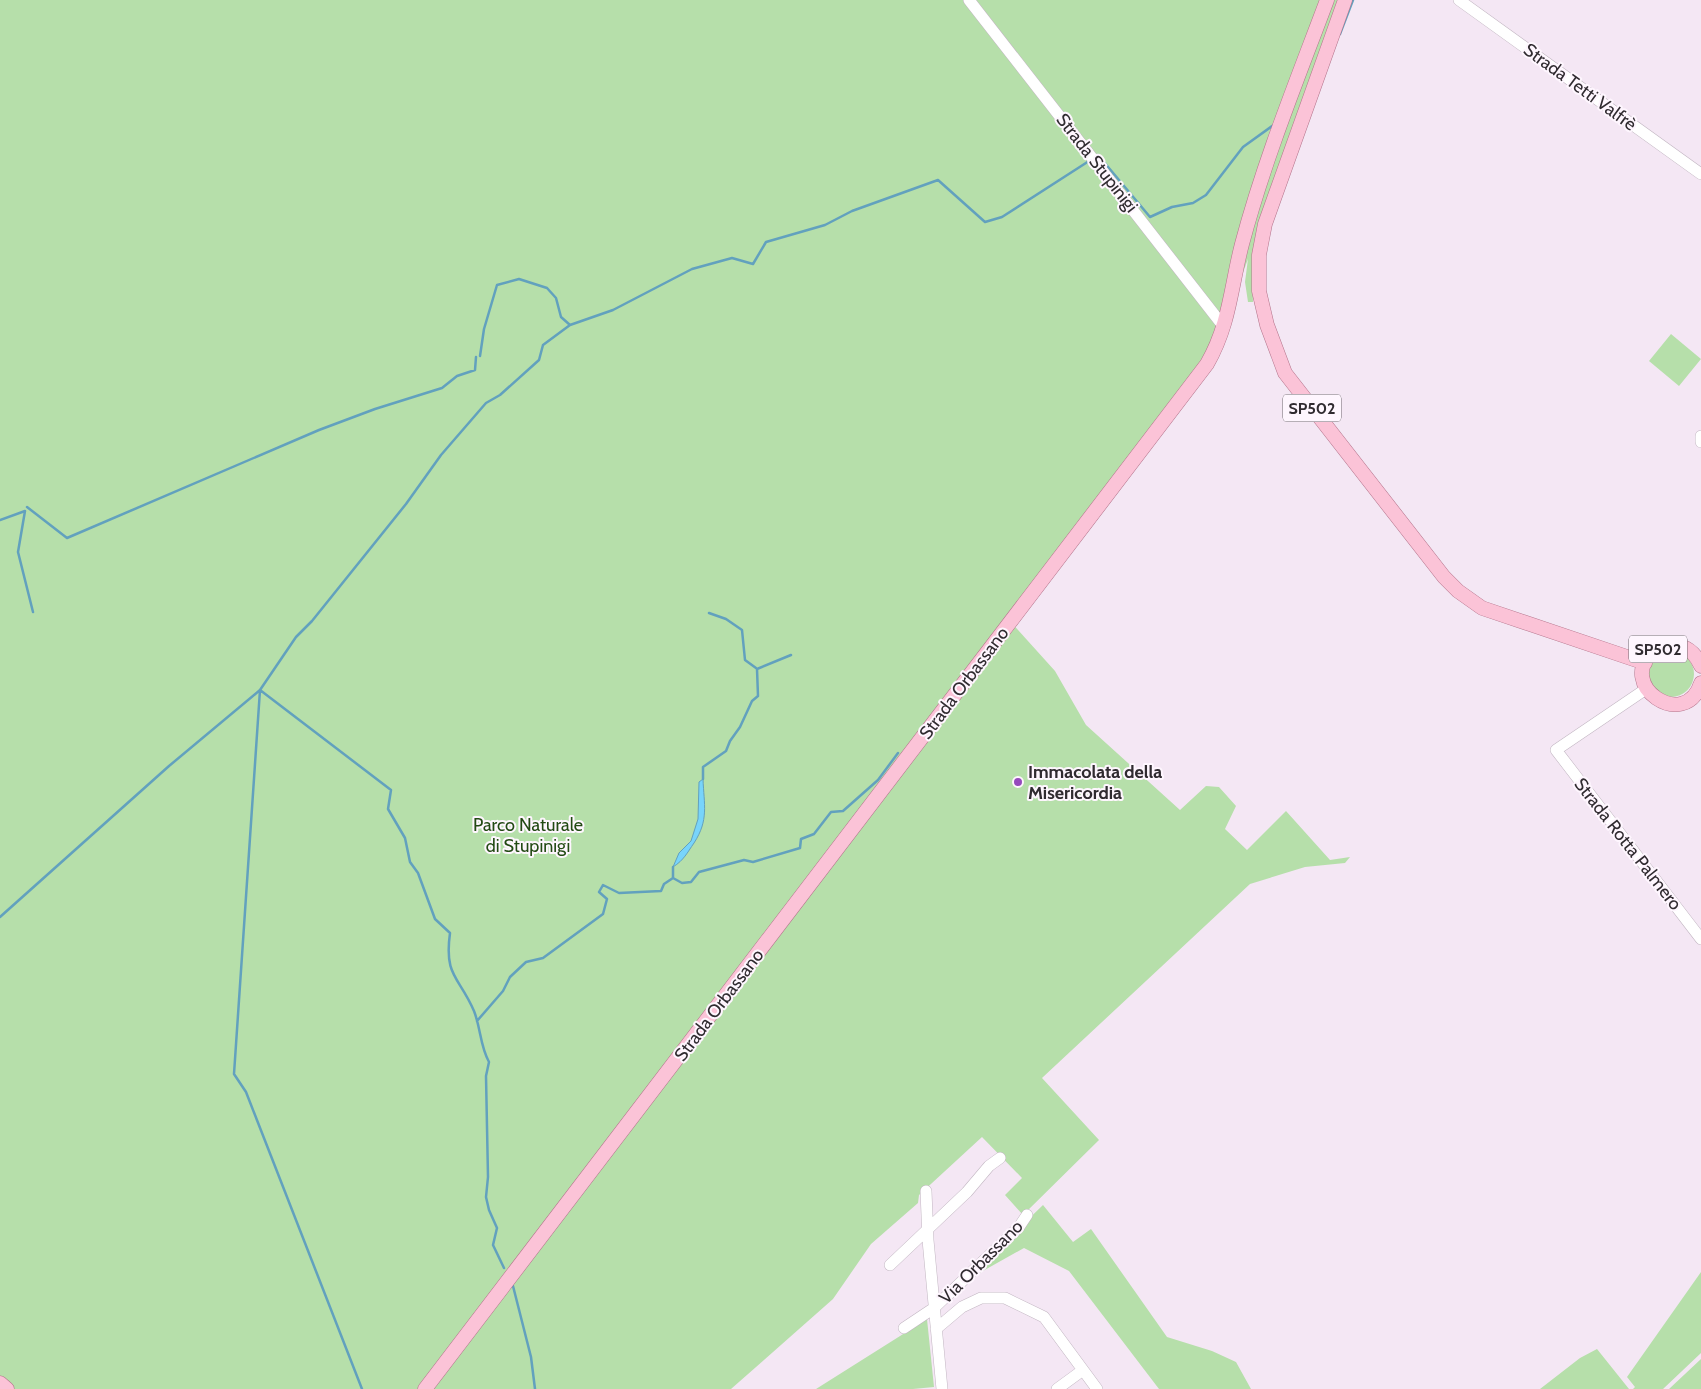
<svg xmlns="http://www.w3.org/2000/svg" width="1701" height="1389" viewBox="0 0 1701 1389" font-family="Cabin,sans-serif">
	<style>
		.green { fill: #b6dfaa }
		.water { fill: #78d4fb; stroke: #62a1be }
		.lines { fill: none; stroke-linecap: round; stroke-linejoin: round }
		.stream { stroke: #62a1be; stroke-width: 2.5 }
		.minor-casing { stroke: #c2b6c2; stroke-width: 12 }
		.major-casing { stroke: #b3748b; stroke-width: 15 }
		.minor { stroke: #fff; stroke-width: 11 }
		.major { stroke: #fbc3d7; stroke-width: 14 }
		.poi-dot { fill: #954abc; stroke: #fef6fe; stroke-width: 2 }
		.labels { text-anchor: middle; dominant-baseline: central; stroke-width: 4; stroke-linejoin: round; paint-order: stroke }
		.shield { fill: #fef6fe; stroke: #6e686e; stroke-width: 1 }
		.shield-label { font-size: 16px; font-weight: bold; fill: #302b30 }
		.street-label { font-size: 18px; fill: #302b30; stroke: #fef6fe }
		.poi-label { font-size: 18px; font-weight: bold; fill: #302b30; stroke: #fef6fe; text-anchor: start }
		.park-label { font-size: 18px; fill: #224a13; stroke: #fef6fe }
	</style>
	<rect width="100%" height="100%" fill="#f4e7f4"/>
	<path class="green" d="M0 0H1338L1256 237 1252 269 1253 302H1248L1245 282 1248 259 1215 348 1010 621 1055 671 1086 725 1180 810 1206 786 1219 787 1236 806 1225 829 1247 850 1286 811 1330 860 1350 857 1345 863 1305 867 1250 884 1042 1078 1099 1140 1023 1215 1005 1195 1022 1178 982 1137 919 1195 918 1203 871 1244 833 1299 731 1389H0Z
		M1671 334 1701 359 1679 386 1649 361Z
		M1648 674a23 23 0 1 1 46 0a23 23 0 1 1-46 0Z
		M1043 1205 1073 1242 1091 1229 1167 1337 1212 1351 1236 1362 1251 1389H1159L1069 1271 1024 1248 965 1281Z
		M1701 1272V1353L1663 1389H1633L1635 1387 1627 1377Z
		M927 1319 934 1387 913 1389H816Z
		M1597 1349 1629 1389H1540L1580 1358Z
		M1701 1359V1389H1669Z"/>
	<path class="water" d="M703 779C704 805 709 820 694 843 687 853 684 860 673 867L679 853 691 841 698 819 699 782Z"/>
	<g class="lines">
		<path class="stream" d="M1340 34 1353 0
			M1098 155 1150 217 1172 207 1193 203 1206 195 1243 147 1275 124
			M480 356 484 329 497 285 519 279 547 288 556 298 561 317 570 325
			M27 507 67 538 319 430 375 409 442 388 457 376 475 370 476 357
			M0 520 25 511 18 552 33 612
			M709 613 726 619 742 630 745 660 756 668
			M260 690 234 1074 246 1092 362 1389
			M260 690 391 790 388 809 405 838 410 862 418 873 435 919 450 933C444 977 459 976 474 1011 481 1029 480 1046 489 1062L486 1076 488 1177 486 1197 489 1210 497 1228 493 1245 504 1268
			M703 779V767L726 751 730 741 740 727 752 701 758 696 757 669 791 655
			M673 878V867
			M0 917 169 766 260 690 296 637 312 621 406 504 441 455 486 403 500 395 539 360 543 345 570 325 613 310 692 269 732 258 753 264 766 242 825 225 852 211 938 180 985 222 1002 217 1089 161
			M477 1021 503 991 510 977 526 962 543 958 603 914 607 899 599 892 603 885 619 893 661 891 664 884 673 878 682 883 691 882 699 872 744 860 753 862 800 848 801 839 814 834 831 812 843 811 878 780 898 753
			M513 1286 531 1357 535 1389"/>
		<g class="minor-casing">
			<path id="minor" d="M969 0 1224 327
				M1459 0 1701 174
				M1701 436V442
				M1646 689 1556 750 1701 939
				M926 1191 928 1240 942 1389
				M890 1265 967 1192 989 1166 1000 1158
				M904 1328 934 1308 1019 1227 1027 1215
				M936 1329 962 1307 981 1298H1005L1044 1317 1097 1389
				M1057 1389 1083 1370"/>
		</g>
		<g class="major-casing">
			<path id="major" d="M1345 0 1265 224 1259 255V291L1267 325 1285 373 1444 577 1458 591 1482 608 1645 663
				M1701 666C1697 657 1692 650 1683 647 1674 643 1662 645 1654 651 1614 684 1685 733 1701 683
				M0 1383 7 1389
				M425 1389 1207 364C1230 324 1231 286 1242 244 1264 161 1297 80 1327 0"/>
		</g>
		<use href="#minor" class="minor"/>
		<use href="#major" class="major"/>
	</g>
	<circle class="poi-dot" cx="1018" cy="782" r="5"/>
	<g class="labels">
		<g class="shield">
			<rect x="1283" y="394.5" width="58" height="27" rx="4"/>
			<rect x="1629" y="635.5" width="58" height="27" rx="4"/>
		</g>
		<g class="shield-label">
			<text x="1312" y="408">SP502</text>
			<text x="1658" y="649">SP502</text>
		</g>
		<g class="street-label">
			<text transform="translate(1580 87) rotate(36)">Strada Tetti Valfrè</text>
			<text transform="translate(1097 163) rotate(52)">Strada Stupinigi</text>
			<text transform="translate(964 683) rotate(-53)">Strada Orbassano</text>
			<text transform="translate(1628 844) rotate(52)">Strada Rotta Palmero</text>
			<text transform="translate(719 1005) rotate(-53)">Strada Orbassano</text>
			<text transform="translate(981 1262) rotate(-45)">Via Orbassano</text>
		</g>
		<g class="poi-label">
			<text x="1028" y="772">Immacolata della<tspan x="1028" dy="21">Misericordia</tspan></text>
		</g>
		<g class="park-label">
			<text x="528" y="825">Parco Naturale<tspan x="528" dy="21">di Stupinigi</tspan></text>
		</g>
	</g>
</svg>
